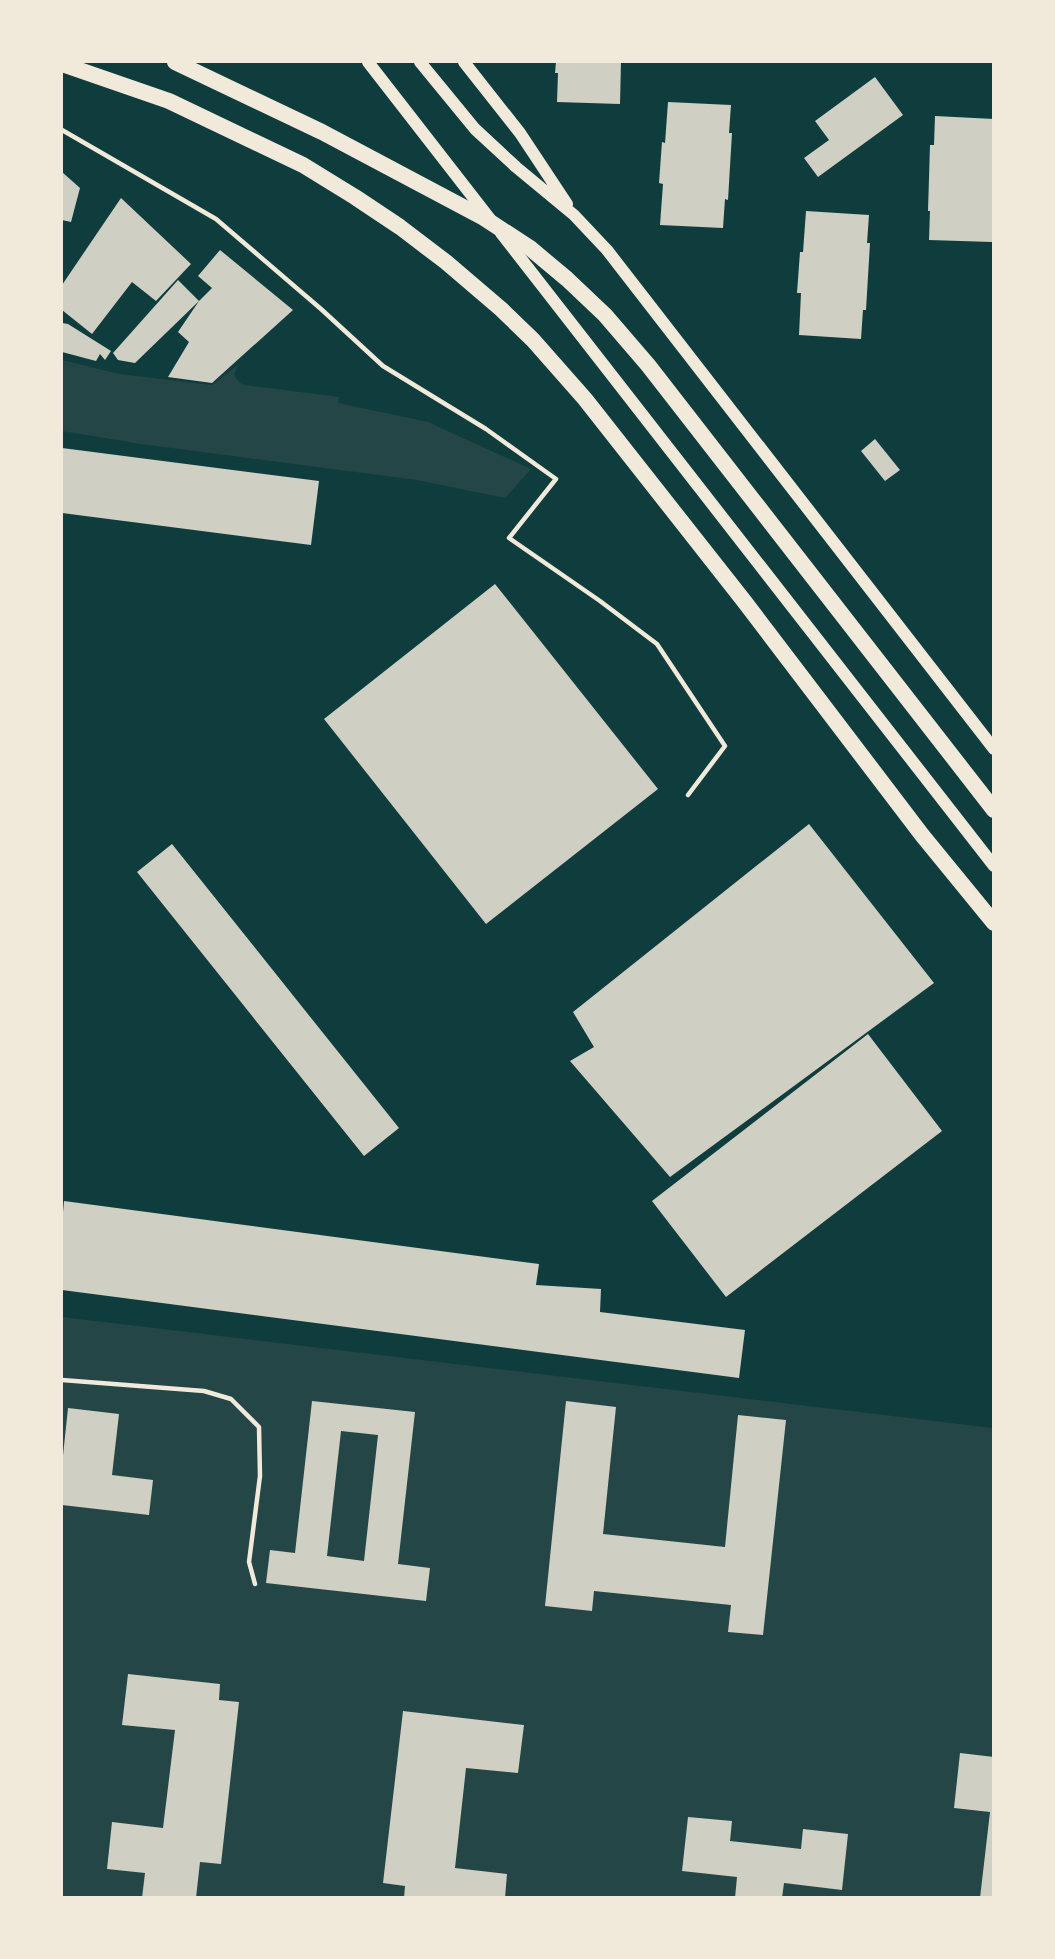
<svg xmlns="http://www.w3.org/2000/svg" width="1055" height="1959" viewBox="0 0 1055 1959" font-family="Ubuntu,sans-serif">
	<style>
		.green { fill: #244646 }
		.building { fill: #cfcfc3; fill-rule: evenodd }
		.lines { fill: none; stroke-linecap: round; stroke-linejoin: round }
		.service { stroke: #f1e9da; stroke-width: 4.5 }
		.secondary { stroke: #f1e9da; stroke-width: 12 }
		.trunk { stroke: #f1e9da; stroke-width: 16 }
	</style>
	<rect width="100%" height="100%" fill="#0f3d3e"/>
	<path class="green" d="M62 360 119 374 212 385 238 365 234 375 238 381 244 385 339 397 338 403 428 422 531 469 505 498 417 480 141 444 62 431Z
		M62 1317 993 1428V1897H62Z"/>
	<path class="building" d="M556 62H621L620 104 557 102 558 73H555Z
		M875 77 903 115 818 177 804 158 829 140 815 121Z
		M668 102 731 105 729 133H732L728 200 725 199 723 228 660 225 663 184 659 183 662 142 665 143Z
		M935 116 994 119 992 242 929 240 930 211H928L930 145H934Z
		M62 172 80 188 71 222 62 220Z
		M121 198 191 264 156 301 132 282 92 334 62 310V285Z
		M806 211 869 215 867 243H870L866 310H863L861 339 799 335 801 293H797L800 252H803Z
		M220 250 293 310 212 383 168 377 189 342 178 332 199 301 135 363 118 360 113 353 178 280 199 301 212 288 198 276Z
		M62 323 68 324 111 351 105 360 100 354 96 361 62 352Z
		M875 439 900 470 885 481 861 451Z
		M62 448 319 481 311 545 62 513Z
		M495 584 658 789 486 924 324 719Z
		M809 824 934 983 670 1177 570 1061 594 1047 573 1012Z
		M172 844 399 1128 364 1156 137 872Z
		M868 1034 942 1131 726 1297 652 1201Z
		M64 1201 539 1264 536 1285 601 1289 600 1312 745 1330 739 1378 62 1290V1223Z
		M312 1401 415 1412 398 1564 430 1568 426 1601 266 1583 270 1550 295 1553ZM341 1431 378 1435 364 1561 327 1556Z
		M566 1401 616 1407 603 1534 725 1547 738 1415 786 1420 763 1635 728 1632 731 1605 594 1591 592 1611 545 1606Z
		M68 1408 119 1414 112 1475 153 1480 149 1515 62 1505V1465Z
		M128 1674 220 1684 219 1700 239 1702 221 1864 200 1862 196 1898H142L145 1873 107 1869 112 1822 163 1828 175 1730 122 1725Z
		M403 1711 524 1725 518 1773 466 1768 455 1868 507 1874 505 1898H404L405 1886 383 1883Z
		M960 1753 994 1757V1898H980L990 1812 954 1808Z
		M688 1817 732 1821 730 1841 801 1849 803 1829 848 1834 842 1890 784 1883 782 1898H735L737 1877 682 1871Z"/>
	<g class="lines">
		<path class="service" d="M62 130 216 219 321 309 383 366 486 429 556 479 509 538 600 601 657 644 725 746 688 795
			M62 1380 204 1391 231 1399 259 1427 260 1476 249 1562 255 1584"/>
		<path class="secondary" d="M368 62 490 219
			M420 62 475 129 516 167 574 215 607 250 994 749
			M464 62 520 133 567 204
			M501 233 994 866"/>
		<path class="trunk" d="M175 62 322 132 484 218 530 248 567 279 605 315 648 365 994 810
			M62 64 169 101 303 165 355 197 400 227 446 262 501 309 533 340 585 399 744 601 922 835 994 923"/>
	</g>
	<rect width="1055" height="1959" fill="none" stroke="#f1e9da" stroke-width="126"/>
</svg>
